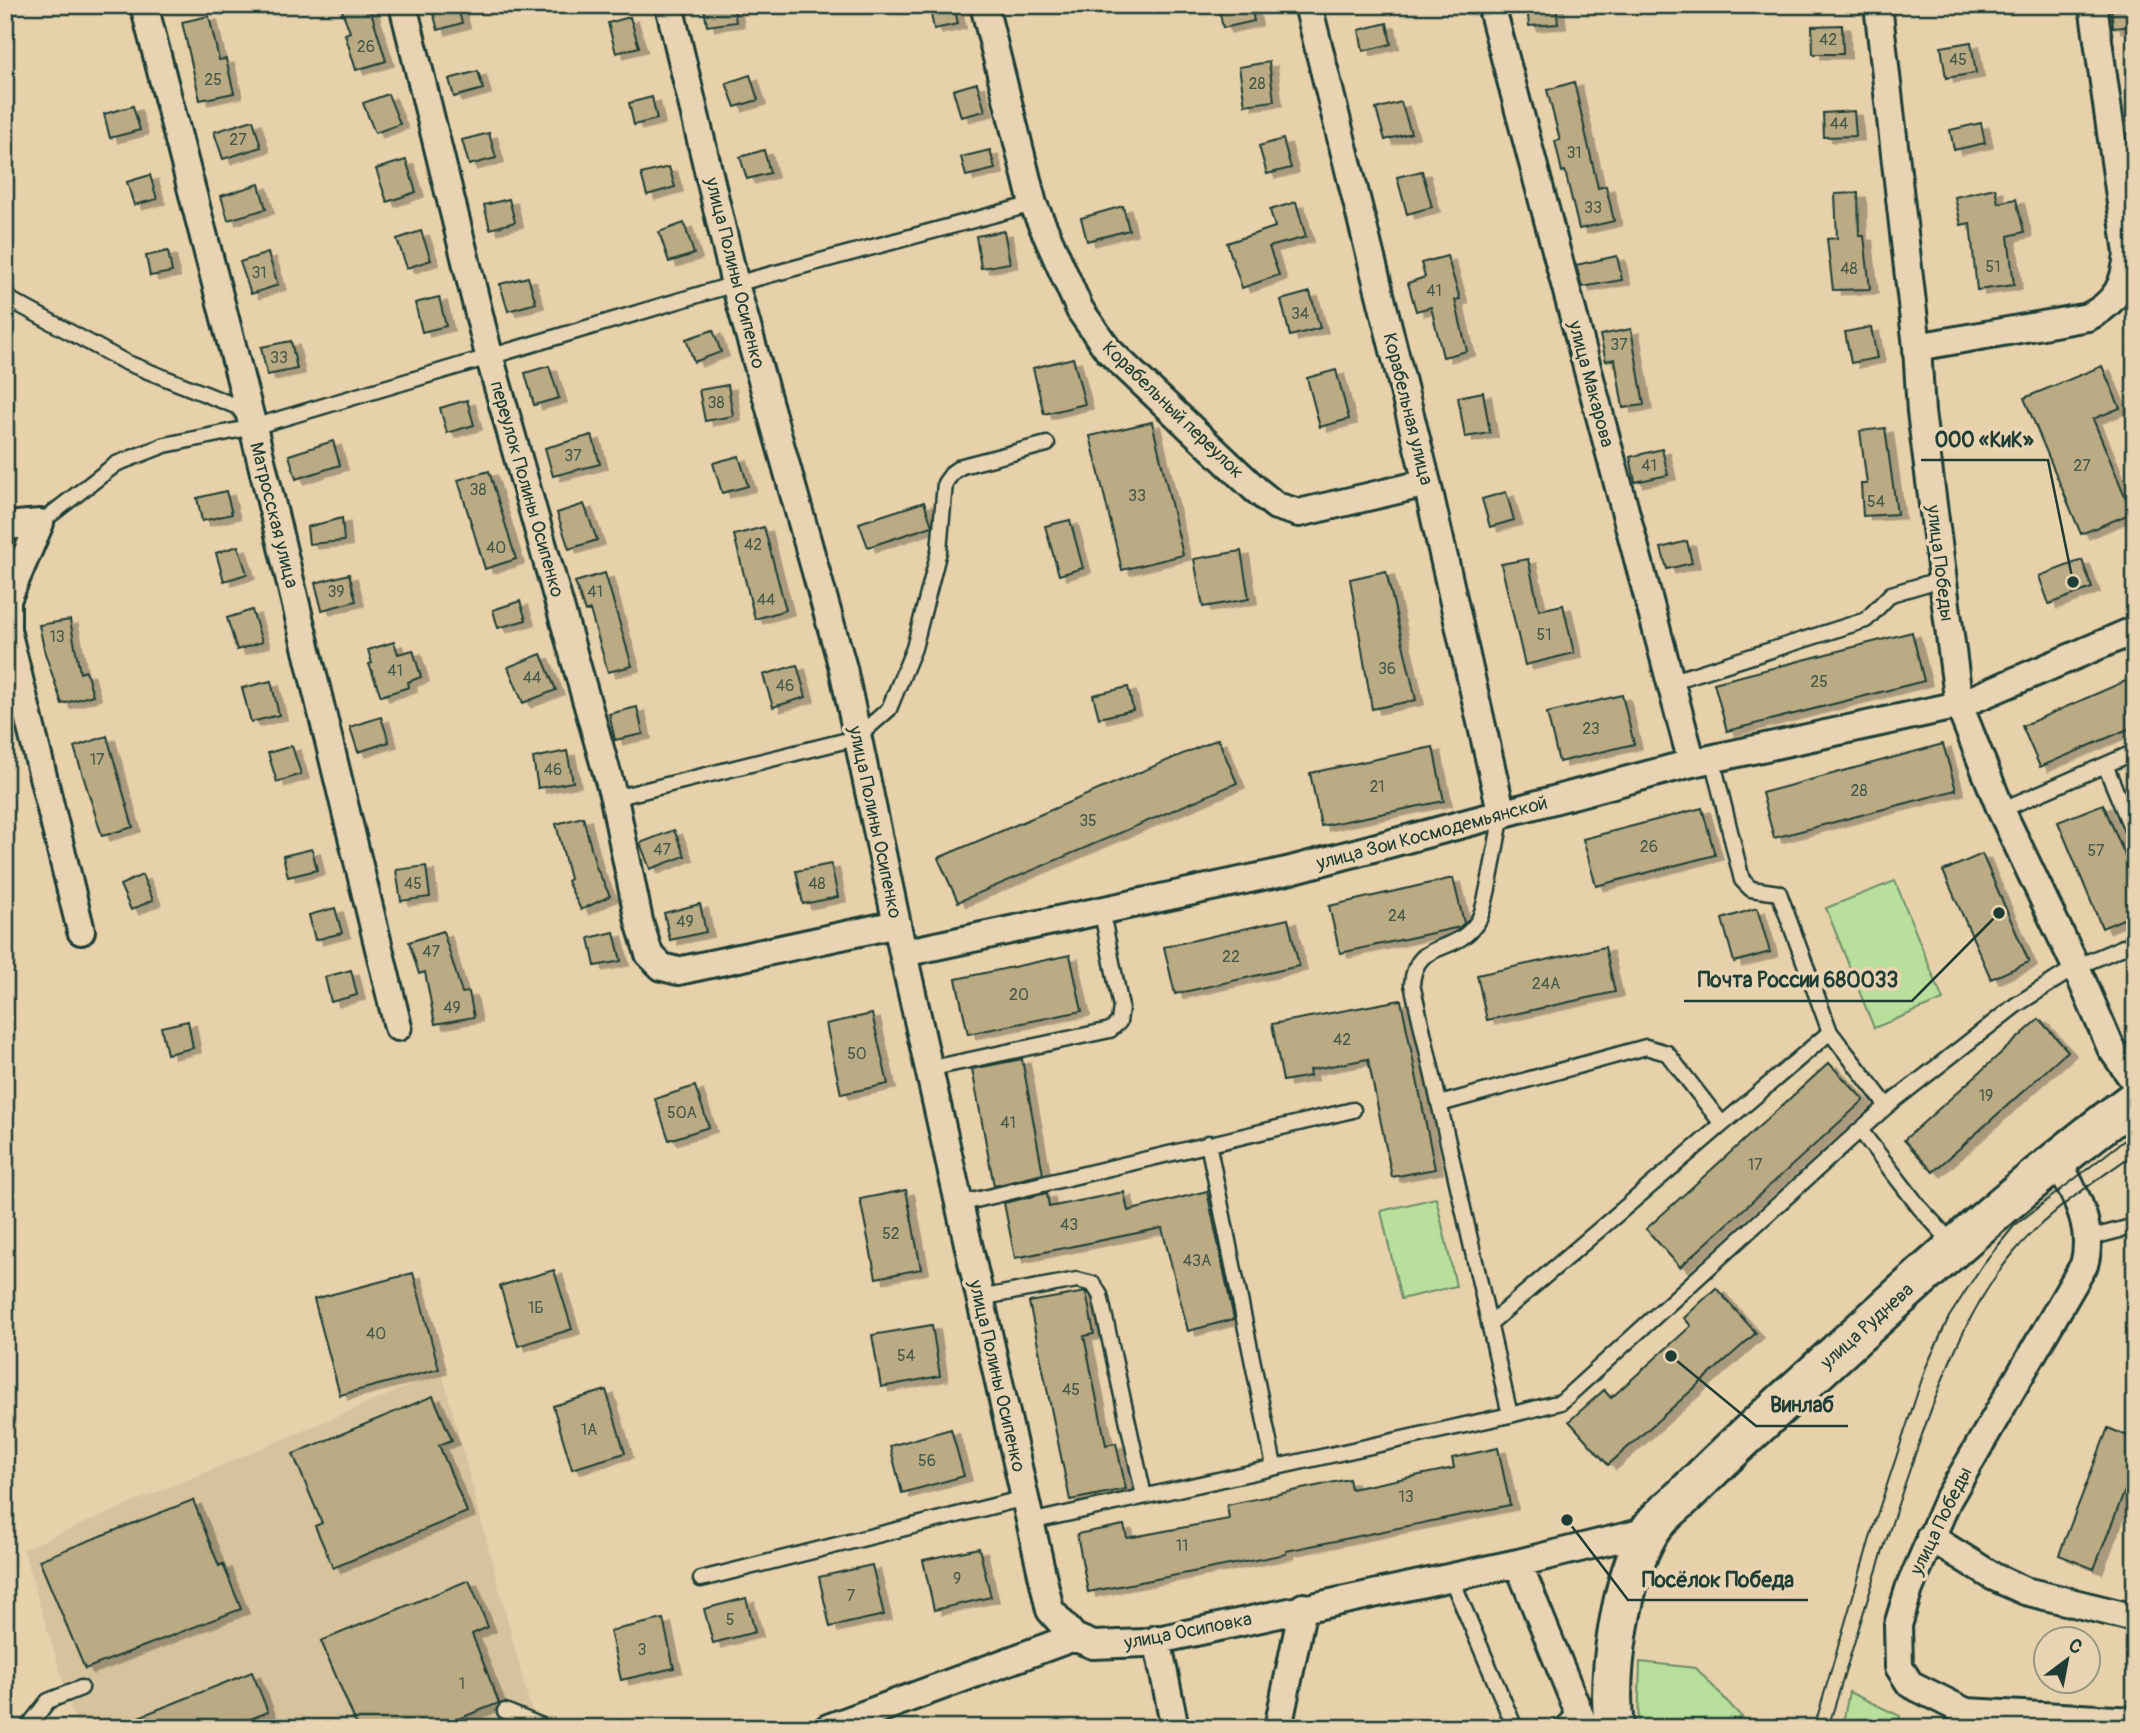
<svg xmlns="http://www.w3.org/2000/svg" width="2140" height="1733" viewBox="0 0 2140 1733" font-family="Pangolin,sans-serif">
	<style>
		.built { fill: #d6c39d }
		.green { fill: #b8e09c; stroke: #6c8e68; stroke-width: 2 }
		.building { fill: #baab84; stroke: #1f3d34; stroke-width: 2; filter: url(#shadow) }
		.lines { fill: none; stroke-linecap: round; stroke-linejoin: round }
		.lane-casing { stroke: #1f3d34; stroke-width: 19 }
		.street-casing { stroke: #1f3d34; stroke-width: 32 }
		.secondary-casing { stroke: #1f3d34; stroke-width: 44 }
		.lane { stroke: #e8d4b2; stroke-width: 14 }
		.street { stroke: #e8d4b2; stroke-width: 26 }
		.secondary { stroke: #e8d4b2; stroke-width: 38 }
		.tram { stroke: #1f3d34; stroke-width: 2 }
		.labels { text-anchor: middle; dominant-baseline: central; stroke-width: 7; stroke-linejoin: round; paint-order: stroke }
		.number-label { font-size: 16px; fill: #465848 }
		.street-label { font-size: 19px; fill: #1f3d34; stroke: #e8d4b2 }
		.leader { fill: none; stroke: #1f3d34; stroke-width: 2.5 }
		.callout-dot { fill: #1f3d34; stroke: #e8d4b2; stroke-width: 2.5 }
		.callout-label { font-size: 21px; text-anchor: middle; font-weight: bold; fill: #1f3d34; stroke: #e8d4b2; stroke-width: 7; stroke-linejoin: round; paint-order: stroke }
	</style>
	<defs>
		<filter id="shadow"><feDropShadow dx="8" dy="4.5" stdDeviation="0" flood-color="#0004"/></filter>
	</defs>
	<rect width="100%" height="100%" fill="#e7d1ab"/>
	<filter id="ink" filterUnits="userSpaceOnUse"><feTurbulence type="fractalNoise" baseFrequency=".0143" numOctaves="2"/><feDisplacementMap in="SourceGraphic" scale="14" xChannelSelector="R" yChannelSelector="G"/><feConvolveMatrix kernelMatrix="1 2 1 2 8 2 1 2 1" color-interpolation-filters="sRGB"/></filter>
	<g filter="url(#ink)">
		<path class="built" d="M442 1372 536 1728H77L23 1549Z"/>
		<path class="green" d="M1895 881 1943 1000 1874 1028 1826 908Z
			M1436 1198 1456 1286 1401 1299 1381 1211Z
			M1640 1662 1696 1668 1752 1728H1638Z
			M1849 1692 1900 1716 1899 1728H1842Z"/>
		<path class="building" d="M340 5H369L386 61 356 70 345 34 350 32Z
			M431 5H457L462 23 438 30Z
			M733 5 736 22 707 26 704 8Z
			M929 5H954L958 24 934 29Z
			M1218 5H1251L1254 21 1223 28Z
			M1527 5H1556L1558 24 1529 26Z
			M2111 5H2135V26L2113 28Z
			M209 16 219 60 226 59 234 93 200 100 182 22Z
			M630 17 639 47 616 53 608 23Z
			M1387 23 1391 44 1363 51 1359 30Z
			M1842 25 1843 54H1813L1812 26Z
			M1971 42 1976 73 1946 78 1941 47Z
			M1269 62 1274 101 1245 105 1239 67Z
			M478 71 483 89 454 97 449 79Z
			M750 75 758 100 735 107 726 83Z
			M1574 82 1598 188 1606 186 1614 221 1579 229 1565 171 1562 172 1555 141 1560 140 1547 90Z
			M977 83 985 111 961 117 953 90Z
			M388 94 400 124 375 133 363 103Z
			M652 97 657 119 634 125 629 103Z
			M1401 102 1411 133 1385 140 1376 109Z
			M133 106 140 130 110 138 104 114Z
			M1854 111 1856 136 1824 137 1823 113Z
			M253 120 261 147 223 159 214 132Z
			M1981 123 1985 143 1954 150 1950 130Z
			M489 133 496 158 469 165 462 140Z
			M1283 139 1291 168 1267 174 1259 146Z
			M764 150 770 173 747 179 740 157Z
			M990 150 995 169 966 176 961 157Z
			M406 160 416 192 387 202 376 169Z
			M669 167 675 187 647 195 641 174Z
			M1422 171 1432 207 1407 214 1397 177Z
			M150 175 157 199 134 205 127 182Z
			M259 184 266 209 228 220 221 196Z
			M1995 188 1998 203 2016 199 2024 232 2008 236 2014 285 1977 290 1970 223 1961 225 1955 197Z
			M1858 193 1859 236H1864L1870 289 1833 290 1827 239 1837 238 1835 194Z
			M509 199 515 222 490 229 484 205Z
			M1296 202 1306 237 1269 247 1279 275 1242 288 1227 243 1275 227 1270 210Z
			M1123 206 1129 230 1087 241 1081 218Z
			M684 223 694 254 669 262 659 232Z
			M421 231 431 260 407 268 397 239Z
			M1004 231 1010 263 981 268 976 236Z
			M168 251 172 272 150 276 146 256Z
			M268 253 278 285 251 294 240 262Z
			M1447 256 1460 299 1455 300 1467 351 1443 357 1431 307 1416 311 1408 283 1425 277 1421 263Z
			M1617 256 1622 280 1582 287 1576 265Z
			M528 277 536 303 508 311 500 284Z
			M1310 292 1320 328 1290 336 1281 300Z
			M439 297 446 326 422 332 415 303Z
			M1871 327 1877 358 1851 363 1845 332Z
			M1631 329 1644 405 1623 408 1615 359 1606 361 1600 335Z
			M713 330 721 352 694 362 686 339Z
			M291 341 297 369 267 375 261 347Z
			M1073 358 1085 404 1044 414 1033 368Z
			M549 366 559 398 534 405 525 373Z
			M2102 366 2120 408 2093 419 2132 513 2081 534 2024 398Z
			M1336 370 1349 419 1320 427 1307 378Z
			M728 385 733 416 705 421 699 390Z
			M1483 392 1490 433 1465 437 1458 397Z
			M467 400 474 425 447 433 440 408Z
			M1152 422 1183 555 1122 570 1090 436Z
			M1885 428 1897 514 1863 516 1861 484H1867L1860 431Z
			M592 435 600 464 553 476 545 448Z
			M333 441 340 465 296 479 289 455Z
			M1662 449 1668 475 1635 482 1630 457Z
			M739 456 748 486 722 493 713 463Z
			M489 471 516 559 485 569 458 480Z
			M226 491 232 514 202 521 197 498Z
			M1506 492 1514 520 1490 527 1482 499Z
			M924 502 932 526 868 547 859 523Z
			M584 504 597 540 569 549 557 513Z
			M342 518 344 541 309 544 307 527Z
			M1070 520 1083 568 1059 575 1045 526Z
			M764 527 786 610 755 619 734 535Z
			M1687 541 1692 563 1667 569 1661 548Z
			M238 546 247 574 224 581 216 553Z
			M1241 551 1249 599 1203 607 1194 559Z
			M1528 559 1539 610 1563 605 1574 653 1525 665 1501 564Z
			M2082 560 2092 588 2049 604 2039 576Z
			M1386 571 1416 700 1372 709 1350 579Z
			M605 573 632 666 608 672 590 610 585 612 575 582Z
			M349 574 356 601 322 610 315 583Z
			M520 601 526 620 498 628 493 610Z
			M252 610 262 642 237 650 227 618Z
			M70 620 80 673 86 671 93 695 62 704 45 653 39 625Z
			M1912 632 1924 681 1727 731 1714 683Z
			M394 642 398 654 413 650 421 677 408 682 409 687 381 696 369 664 372 663 368 650Z
			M541 654 556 690 523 703 508 667Z
			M797 665 806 697 773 707 763 675Z
			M2130 679 2135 691V726L2040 767 2022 726Z
			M271 681 279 715 251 722 242 688Z
			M1128 687 1133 710 1099 718 1093 695Z
			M1622 695 1634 744 1559 762 1547 713Z
			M637 707 643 734 615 740 609 714Z
			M381 717 389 742 358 752 350 727Z
			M107 736 133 827 102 836 74 747Z
			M1218 739 1237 783 958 902 938 858Z
			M1943 744 1956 790 1774 838 1762 793Z
			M292 746 301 774 277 782 268 753Z
			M1433 747 1444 801 1321 826 1310 773Z
			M567 751 573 782 538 788 533 758Z
			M2103 804 2135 879V914L2102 928 2058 822Z
			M1702 808 1715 855 1596 886 1583 839Z
			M583 817 596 867 610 896 581 910 567 881 570 879 556 824Z
			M674 830 685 856 650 869 640 843Z
			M312 849 317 870 288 877 283 856Z
			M1982 854 2029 962 1991 979 1943 871Z
			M831 864 838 897 803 904 796 871Z
			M426 866 430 897 401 901 396 870Z
			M142 875 153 900 131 910 120 885Z
			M1453 878 1464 923 1460 927 1340 953 1329 906Z
			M700 904 706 932 670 940 664 913Z
			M335 908 342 933 315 940 309 915Z
			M1757 908 1770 952 1734 962 1722 919Z
			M1288 919 1299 966 1175 994 1164 947Z
			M443 931 462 993 469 992 474 1017 435 1024 425 972 419 974 409 942Z
			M614 932 621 961 595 966 589 938Z
			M1605 947 1615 992 1487 1020 1477 975Z
			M1070 955 1082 1011 968 1034 956 979Z
			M351 970 357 995 331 1002 325 977Z
			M1401 1000 1435 1169 1392 1177 1368 1059 1309 1070 1310 1076 1283 1081 1272 1024Z
			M872 1014 888 1084 841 1094 826 1024Z
			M2039 1019 2068 1051 1933 1172 1904 1140Z
			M188 1021 193 1048 167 1054 161 1027Z
			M1022 1059 1043 1174 994 1186 972 1069Z
			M1829 1063 1864 1100 1680 1267 1646 1229Z
			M695 1086 709 1127 669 1140 655 1099Z
			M906 1190 921 1269 876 1278 860 1199Z
			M1207 1191 1234 1319 1188 1331 1162 1228 1015 1258 1004 1203 1047 1193 1049 1207 1124 1192 1128 1211Z
			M554 1270 572 1329 518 1346 500 1286Z
			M413 1273 439 1369 340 1395 314 1299Z
			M1716 1288 1756 1333 1608 1465 1569 1421 1604 1390 1611 1398 1691 1326 1684 1318Z
			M1086 1292 1094 1334 1084 1336 1106 1445 1116 1443 1126 1489 1070 1500 1029 1302Z
			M932 1325 940 1376 881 1387 872 1335Z
			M606 1390 625 1453 572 1469 553 1406Z
			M433 1396 452 1440 439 1445 467 1512 333 1568 315 1526 322 1523 293 1454Z
			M2108 1428 2135 1439V1465L2094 1569 2059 1555Z
			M951 1429 964 1476 902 1493 890 1446Z
			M1498 1448 1510 1505 1286 1551V1554L1088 1592 1077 1534 1124 1525 1127 1538 1229 1519 1227 1505 1349 1479 1351 1489 1454 1468 1452 1458Z
			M193 1500 219 1566 223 1564 241 1609 85 1669 39 1560Z
			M979 1548 991 1597 934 1610 923 1560Z
			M872 1565 884 1615 830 1627 819 1577Z
			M469 1580 488 1627 472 1634 499 1703 435 1728H358L321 1641Z
			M746 1598 755 1632 713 1643 704 1609Z
			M663 1619 674 1668 621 1680 610 1631Z
			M252 1672 268 1712 228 1728H111Z"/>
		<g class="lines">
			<g class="lane-casing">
				<path id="lane" d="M5 297 125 362 238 407 253 427 735 284 1033 204
					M40 523 116 464 165 445 253 427
					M1670 682 1866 620 1891 594 1942 579
					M1712 758 1742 880 1751 889 1779 893 1830 1032 1887 1106 1860 1130 1920 1208 1954 1245
					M2105 765 2135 837
					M614 798 856 738 889 709 914 648 939 551 945 483 953 472 962 466 1047 444
					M2001 810 2135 752
					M928 1069 1110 1030 1119 1022 1121 1007 1102 913
					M1440 1104 1646 1047 1667 1053 1722 1124
					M1887 1106 2016 1005 2076 967 2135 942
					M1208 1143 1274 1466
					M959 1204 1353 1110
					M2089 1238 2135 1226
					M979 1298 1077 1280 1093 1284 1100 1295 1144 1496
					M1489 1324 1830 1032
					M1510 1415 1561 1402 1860 1130
					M1030 1522 1510 1415 1412 984C1416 937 1454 958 1478 921 1487 908 1497 836 1502 815
					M1451 1578 1515 1728
					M701 1579 1025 1498
					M505 1711 547 1728
					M27 1728 48 1701 81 1688
					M1560 1728 1578 1711"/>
			</g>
			<g class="street-casing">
				<path id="street" d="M144 5 253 427 398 1027
					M403 5 489 355 614 798 639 921 649 954 662 967 678 971 897 924
					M669 5 735 284 843 668 903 953 1050 1610 1074 1637
					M984 5 1033 204 1080 310 1108 350 1255 489 1276 506 1299 513 1427 483
					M1308 5 1427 483 1502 815
					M1491 5 1692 763
					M1878 5 1917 347 1921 412 1959 705 2001 810 2076 967 2111 1048 2135 1082
					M1917 347 2088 317C2117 302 2125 285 2128 253L2093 5
					M5 526 40 523 7 600V630L81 931
					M903 953 1287 871 1692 763 1959 705 2135 630
					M2056 1158C2074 1192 2095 1226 2084 1265L1947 1501 1909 1589 1898 1625 1899 1667 1910 1684 1966 1712 2135 1721
					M1930 1537 1994 1577 2025 1591 2135 1618
					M1518 1563 1585 1728
					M1157 1639 1175 1728
					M828 1728 1074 1637 1093 1645 1144 1643 1518 1563 1649 1531
					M1278 1728 1303 1607"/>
			</g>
			<g class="secondary-casing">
				<path id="secondary" d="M1614 1728C1607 1674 1621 1579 1649 1532 1657 1518 1674 1506 1686 1494 1717 1463 1749 1433 1782 1403 1897 1299 2010 1192 2135 1100"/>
			</g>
			<use href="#lane" class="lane"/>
			<use href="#street" class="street"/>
			<use href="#secondary" class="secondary"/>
			<path class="tram" d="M1814 1728 1876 1518 1926 1367 1949 1317 1983 1264 2014 1226 2135 1132
				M1828 1728C1857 1635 1884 1541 1917 1449 1941 1380 1967 1308 2015 1251 2048 1212 2094 1182 2135 1153"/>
		</g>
	</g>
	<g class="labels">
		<g class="number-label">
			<text x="1828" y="40">42</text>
			<text x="366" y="47">26</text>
			<text x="1958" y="60">45</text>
			<text x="213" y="80">25</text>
			<text x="1257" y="84">28</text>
			<text x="1839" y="124">44</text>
			<text x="238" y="140">27</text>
			<text x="1574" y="153">31</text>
			<text x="1593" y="208">33</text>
			<text x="1993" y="267">51</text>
			<text x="1849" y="269">48</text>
			<text x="259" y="273">31</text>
			<text x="1434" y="291">41</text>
			<text x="1300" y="314">34</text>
			<text x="1619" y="345">37</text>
			<text x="279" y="358">33</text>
			<text x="716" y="403">38</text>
			<text x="573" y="456">37</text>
			<text x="1649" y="466">41</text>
			<text x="2082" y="466">27</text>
			<text x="478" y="490">38</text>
			<text x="1137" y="496">33</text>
			<text x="1876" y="502">54</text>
			<text x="753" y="545">42</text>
			<text x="496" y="548">40</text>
			<text x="336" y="592">39</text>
			<text x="595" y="592">41</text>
			<text x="766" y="600">44</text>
			<text x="1544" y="635">51</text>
			<text x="57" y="637">13</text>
			<text x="1387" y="669">36</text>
			<text x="395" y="671">41</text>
			<text x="532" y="678">44</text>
			<text x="1819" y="682">25</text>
			<text x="785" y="686">46</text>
			<text x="1591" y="729">23</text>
			<text x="97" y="760">17</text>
			<text x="553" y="770">46</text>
			<text x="1377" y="787">21</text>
			<text x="1859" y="791">28</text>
			<text x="1088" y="821">35</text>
			<text x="1649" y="847">26</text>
			<text x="662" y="850">47</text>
			<text x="2096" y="851">57</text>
			<text x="413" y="884">45</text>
			<text x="817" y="884">48</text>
			<text x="1397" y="916">24</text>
			<text x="685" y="922">49</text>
			<text x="431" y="952">47</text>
			<text x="1231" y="957">22</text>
			<text x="1546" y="984">24А</text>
			<text x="1019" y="995">20</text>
			<text x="452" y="1008">49</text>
			<text x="1342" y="1040">42</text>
			<text x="857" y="1054">50</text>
			<text x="1986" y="1096">19</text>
			<text x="682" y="1113">50А</text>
			<text x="1008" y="1123">41</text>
			<text x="1755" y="1165">17</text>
			<text x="1069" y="1225">43</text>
			<text x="891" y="1234">52</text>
			<text x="1197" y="1261">43А</text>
			<text x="536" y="1308">1Б</text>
			<text x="376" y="1334">40</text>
			<text x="906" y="1356">54</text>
			<text x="1071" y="1390">45</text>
			<text x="589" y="1430">1А</text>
			<text x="927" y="1461">56</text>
			<text x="1406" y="1497">13</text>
			<text x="1182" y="1546">11</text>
			<text x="957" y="1579">9</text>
			<text x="851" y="1596">7</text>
			<text x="730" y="1620">5</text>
			<text x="642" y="1650">3</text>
			<text x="462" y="1684">1</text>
		</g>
		<g class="street-label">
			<text transform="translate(735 273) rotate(76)">улица Полины Осипенко</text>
			<text transform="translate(1591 384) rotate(75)">улица Макарова</text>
			<text transform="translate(1408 409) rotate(76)">Корабельная улица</text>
			<text transform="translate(1173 410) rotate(44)">Корабельный переулок</text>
			<text transform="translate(527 489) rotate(74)">переулок Полины Осипенко</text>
			<text transform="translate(274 515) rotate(76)">Матросская улица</text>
			<text transform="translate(1940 563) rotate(83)">улица Победы</text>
			<text transform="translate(875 822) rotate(78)">улица Полины Осипенко</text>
			<text transform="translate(1432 833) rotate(-15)">улица Зои Космодемьянской</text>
			<text transform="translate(1867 1326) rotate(-42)">улица Руднева</text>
			<text transform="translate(997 1376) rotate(77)">улица Полины Осипенко</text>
			<text transform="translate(1941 1521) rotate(-64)">улица Победы</text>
			<text transform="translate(1188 1631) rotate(-11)">улица Осиповка</text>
		</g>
	</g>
	<path class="leader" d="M2073 582L2048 460H1921M1999 913L1912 1001H1684M1671 1356L1756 1426H1848M1567 1520L1628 1600H1808"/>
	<g class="callout-dot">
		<circle cx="2073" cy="582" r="7"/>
		<circle cx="1999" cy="913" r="7"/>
		<circle cx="1671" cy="1356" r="7"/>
		<circle cx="1567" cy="1520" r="7"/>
	</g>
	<g class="callout-label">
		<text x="1984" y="447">ООО «КиК»</text>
		<text x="1798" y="987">Почта России 680033</text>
		<text x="1802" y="1412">Винлаб</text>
		<text x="1718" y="1587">Посёлок Победа</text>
	</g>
	<rect width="2140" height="1733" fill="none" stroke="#e8d4b2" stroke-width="28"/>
	<rect x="14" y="14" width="2112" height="1705" fill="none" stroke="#1f3d34" stroke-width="2.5" filter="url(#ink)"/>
	<g transform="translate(2067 1660) rotate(32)"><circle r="33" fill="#e8d4b2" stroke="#989880" stroke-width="2"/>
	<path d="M0-5L12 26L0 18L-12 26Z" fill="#1f3d34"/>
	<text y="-10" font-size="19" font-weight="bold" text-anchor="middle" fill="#1f3d34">С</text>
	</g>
</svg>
